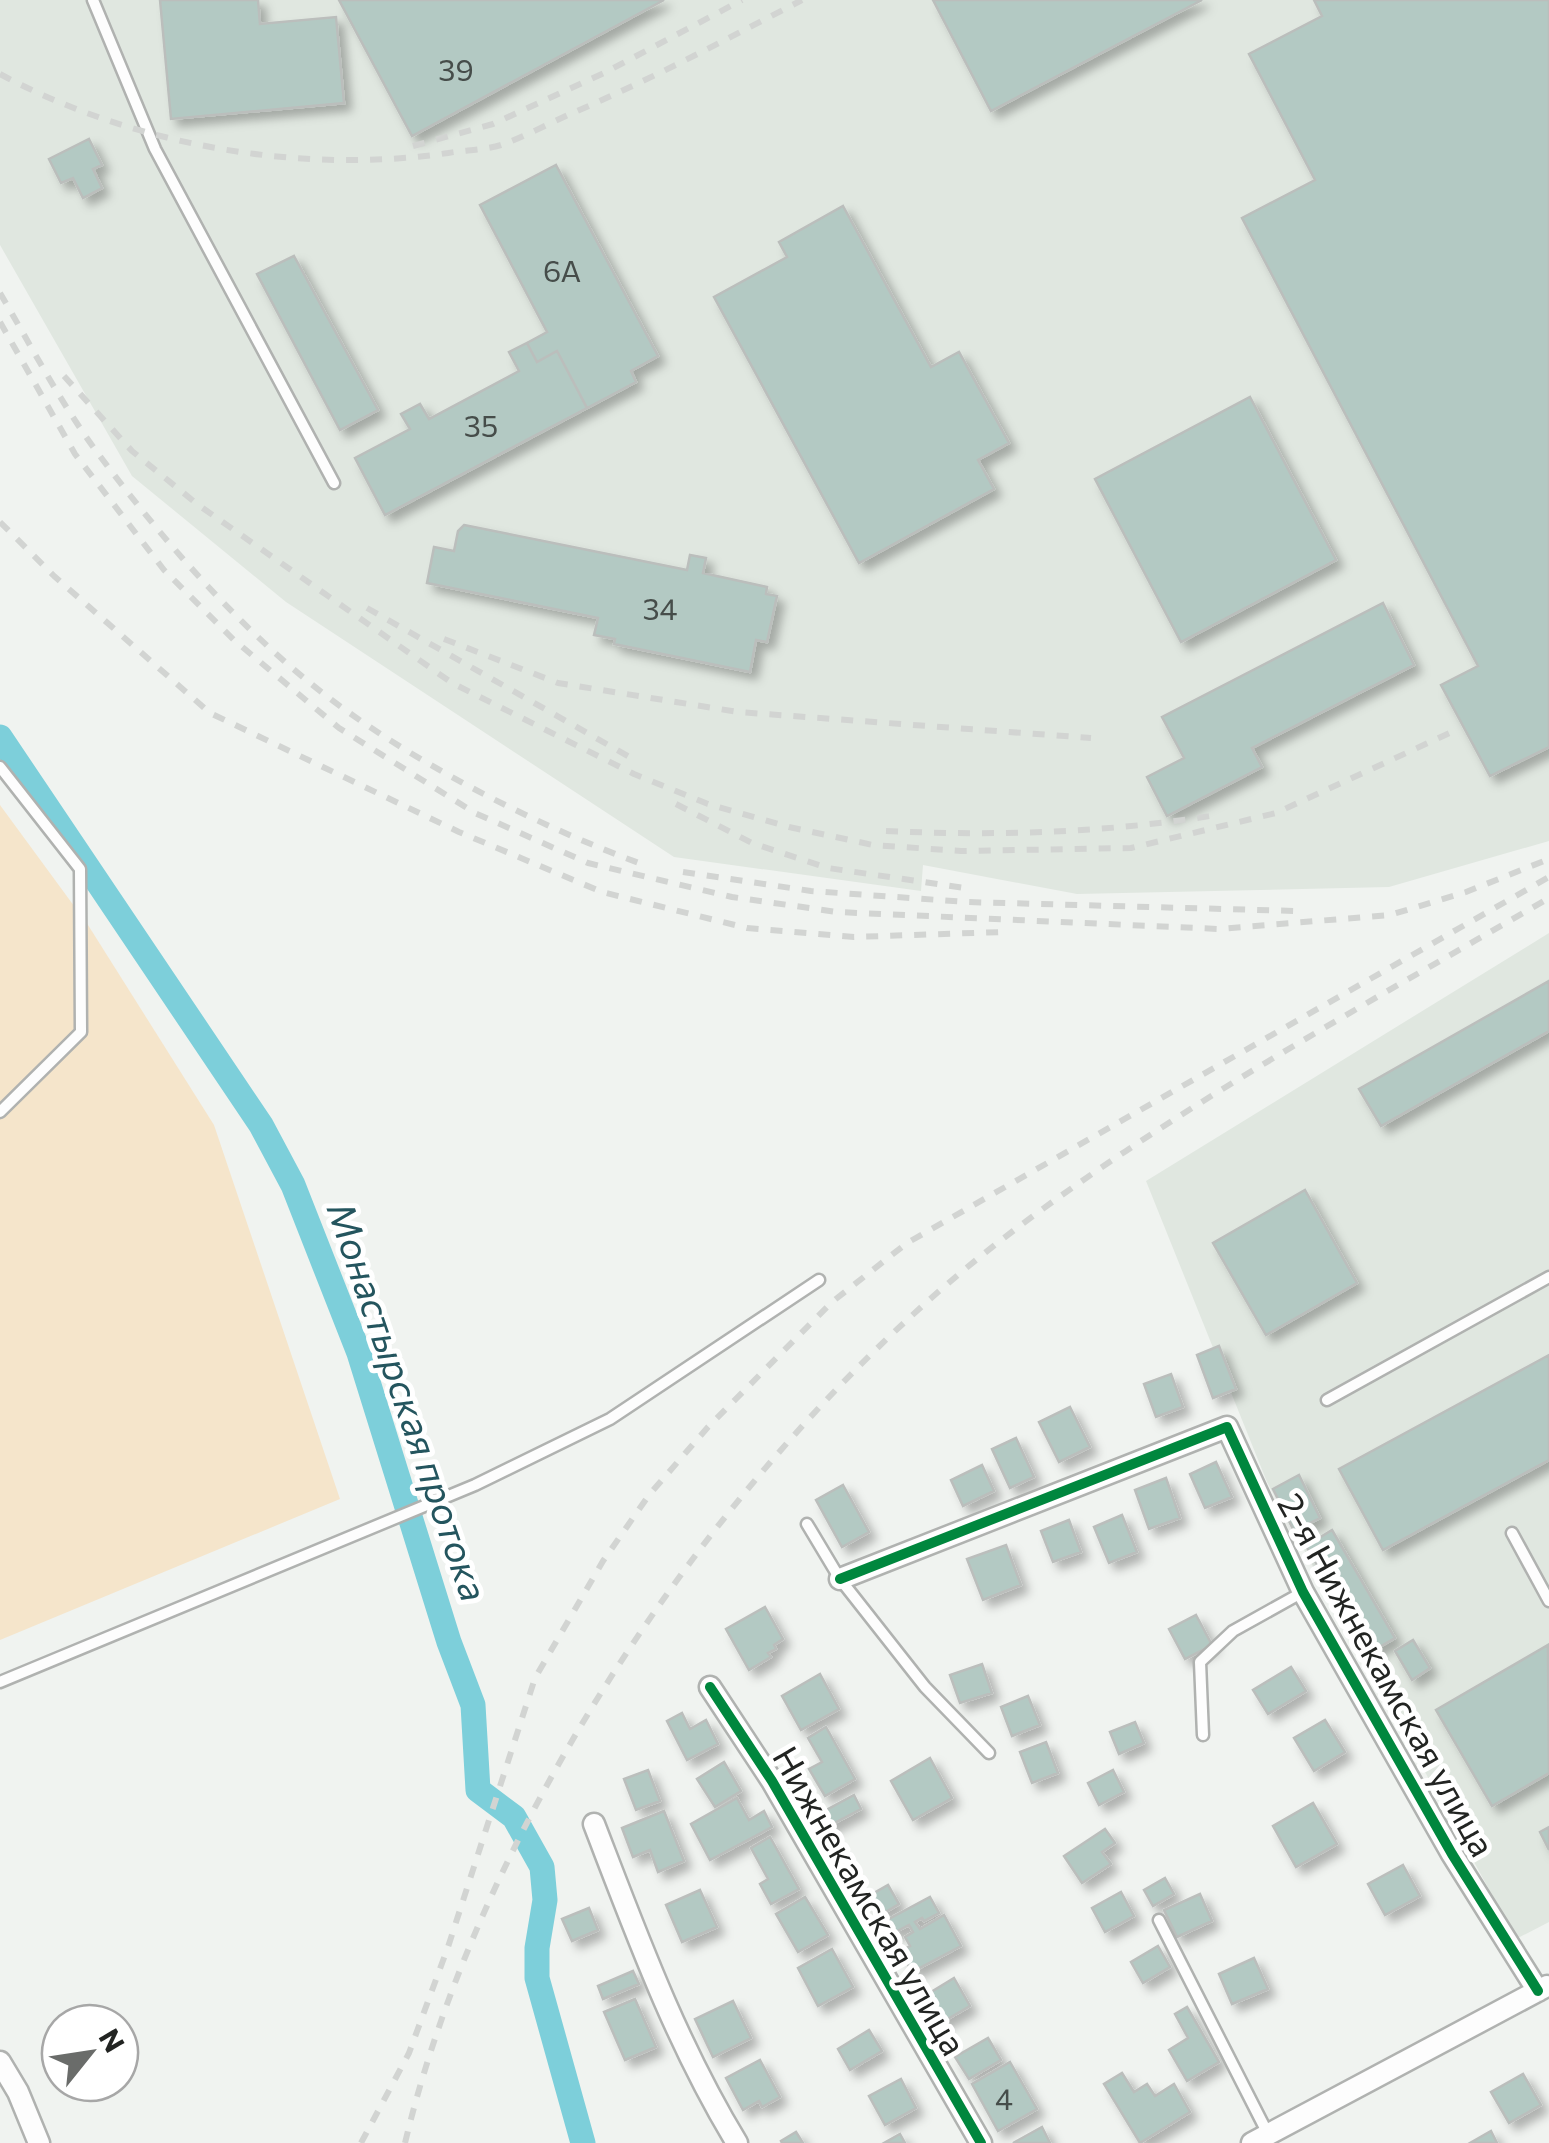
<svg xmlns="http://www.w3.org/2000/svg" width="1549" height="2143" viewBox="0 0 1549 2143" font-family="Commissioner,sans-serif">
	<style>
		.built { fill: #e0e7e0 }
		.green { fill: #f5e5cb }
		.lines { fill: none; stroke-linecap: round; stroke-linejoin: round }
		.canal { stroke: #7dcfda; stroke-width: 25 }
		.building { fill: #b3c9c3; stroke: #bbbebc; stroke-width: 2.5; filter: url(#shadow) }
		.service-casing { stroke: #b0b2b0; stroke-width: 15 }
		.minor-casing { stroke: #b0b2b0; stroke-width: 25 }
		.service { stroke: #fdfdfd; stroke-width: 10 }
		.minor { stroke: #fdfdfd; stroke-width: 20 }
		.rail { stroke: #d2d4d2; stroke-width: 6; stroke-dasharray: 12 12; stroke-linecap: butt }
		.cycleway-casing { stroke: #fff; stroke-width: 16 }
		.cycleway { stroke: #00873e; stroke-width: 10 }
		.labels { text-anchor: middle; dominant-baseline: central; stroke-width: 10; stroke-linejoin: round; paint-order: stroke }
		.number-label { font-size: 30px; fill: #464d4a }
		.street-label { font-size: 35px; fill: #222422; stroke: #fff }
		.water-label { font-size: 38px; font-style: italic; fill: #24555e; stroke: #fff }
	</style>
	<defs>
		<filter id="shadow"><feDropShadow dx="7" dy="7" stdDeviation="5" flood-color="#0004"/></filter>
	</defs>
	<rect width="100%" height="100%" fill="#f0f3f0"/>
	<path class="built" d="M0 0H1549V841L1389 887 1077 894 923 865 921 891 674 857 286 602 132 476 0 245Z
		M1549 933V1922L1516 1939 1267 1482 1146 1181Z"/>
	<path class="green" d="M0 805 88 925 214 1125 340 1499 0 1640Z"/>
	<g class="lines">
		<path class="canal" d="M0 737 261 1125 293 1185 359 1353 449 1642 473 1705 478 1790 514 1817 542 1867 545 1900 537 1948V1978L583 2143"/>
	</g>
	<path class="building" d="M160 0H258L260 24 336 17 344 103 171 119Z
		M339 0H664L412 136Z
		M933 0H1202L991 111Z
		M1314 0H1549V747L1490 776 1441 685 1478 666 1242 218 1315 180 1249 54 1322 16Z
		M89 139 102 165 93 169 102 188 83 198 73 178 61 183 49 159Z
		M556 165 658 356 631 371 636 382 587 408 557 351 537 362 527 343 547 332 480 205Z
		M843 206 931 367 959 352 1009 443 978 460 994 489 859 563 714 297 787 257 779 242Z
		M294 256 378 410 340 430 257 274Z
		M527 343 537 362 557 351 587 408 385 515 355 458 410 429 401 414 420 404 429 419 519 371 509 352Z
		M1250 397 1336 560 1181 642 1095 479Z
		M464 525 687 570 690 555 706 558 703 573 767 587 766 594 777 596 767 642 756 640 750 672 614 644 615 639 594 635 598 618 427 583 434 547 454 551 458 531Z
		M1383 603 1414 665 1252 748 1262 767 1167 816 1147 777 1184 758 1162 717Z
		M1549 981V1031L1381 1126 1359 1089Z
		M1305 1190 1357 1283 1266 1335 1213 1243Z
		M1219 1346 1236 1389 1213 1398 1197 1355Z
		M1549 1355V1460L1383 1550 1339 1469Z
		M1171 1374 1183 1407 1156 1417 1144 1384Z
		M1070 1407 1090 1447 1059 1462 1039 1422Z
		M1016 1438 1034 1477 1010 1488 992 1449Z
		M1216 1462 1232 1497 1205 1508 1190 1474Z
		M982 1465 994 1491 963 1506 951 1480Z
		M1299 1475 1320 1518 1294 1531 1273 1489Z
		M1166 1478 1180 1518 1149 1529 1135 1490Z
		M843 1485 869 1532 842 1547 816 1500Z
		M1122 1515 1137 1552 1109 1563 1094 1527Z
		M1069 1520 1081 1552 1053 1562 1041 1531Z
		M1332 1530 1395 1638 1369 1653 1306 1546Z
		M1006 1545 1021 1585 983 1600 967 1559Z
		M765 1607 783 1639 774 1645 776 1649 768 1653 771 1657 749 1670 726 1629Z
		M1196 1615 1212 1645 1185 1659 1169 1629Z
		M1413 1640 1430 1668 1412 1680 1395 1651Z
		M1548 1645 1549 1773 1492 1806 1436 1710Z
		M982 1664 992 1693 960 1703 950 1675Z
		M1291 1667 1306 1691 1268 1714 1253 1690Z
		M820 1674 839 1709 801 1730 782 1696Z
		M1028 1696 1040 1725 1012 1736 1001 1707Z
		M682 1713 690 1729 706 1720 718 1744 687 1760 667 1721Z
		M1325 1720 1345 1752 1314 1771 1294 1738Z
		M1135 1722 1144 1743 1119 1754 1110 1732Z
		M826 1727 855 1779 825 1796 809 1769 822 1762 808 1738Z
		M1046 1742 1058 1773 1032 1783 1020 1752Z
		M930 1758 952 1798 913 1820 891 1781Z
		M724 1762 741 1791 715 1807 697 1779Z
		M648 1770 660 1801 636 1810 624 1779Z
		M1113 1770 1124 1792 1099 1805 1088 1783Z
		M854 1795 861 1809 825 1828 817 1815Z
		M737 1798 749 1820 764 1811 772 1827 710 1860 691 1824Z
		M1313 1803 1337 1844 1296 1867 1273 1826Z
		M664 1811 684 1861 658 1872 650 1850 633 1857 622 1828Z
		M1549 1827V1850L1540 1832Z
		M1105 1829 1115 1843 1102 1852 1111 1864 1082 1883 1064 1856Z
		M770 1837 799 1889 771 1904 760 1884 768 1879 751 1848Z
		M1403 1865 1420 1896 1385 1915 1368 1884Z
		M1165 1878 1174 1894 1153 1906 1144 1890Z
		M888 1885 899 1904 879 1916 867 1897Z
		M700 1890 717 1927 682 1942 666 1905Z
		M1121 1892 1134 1916 1105 1932 1092 1908Z
		M1200 1894 1212 1921 1177 1937 1164 1910Z
		M805 1897 828 1935 798 1952 776 1914Z
		M930 1897 939 1913 924 1921 922 1918 915 1922 920 1929 944 1915 961 1946 912 1972 901 1951 910 1946 905 1937 913 1932 909 1925 892 1934 885 1921Z
		M589 1908 598 1930 572 1941 562 1919Z
		M1158 1946 1170 1967 1143 1983 1131 1962Z
		M832 1949 853 1987 818 2006 798 1968Z
		M1254 1958 1268 1989 1232 2004 1219 1974Z
		M633 1971 639 1984 603 1999 598 1986Z
		M954 1978 970 2006 939 2024 923 1997Z
		M635 1999 656 2047 625 2060 604 2012Z
		M733 2001 751 2038 713 2057 695 2019Z
		M1187 2007 1219 2062 1187 2081 1169 2050 1188 2038 1175 2014Z
		M869 2030 882 2051 850 2070 838 2049Z
		M988 2038 1001 2060 969 2079 955 2057Z
		M760 2060 780 2097 762 2107 759 2101 743 2110 726 2078Z
		M1010 2062 1037 2109 998 2131 972 2084Z
		M1122 2073 1134 2092 1147 2084 1155 2096 1174 2084 1190 2112 1140 2143 1104 2084Z
		M1523 2074 1541 2105 1509 2123 1491 2092Z
		M901 2079 916 2108 885 2125 869 2096Z
		M1042 2127 1050 2143H1013Z
		M1491 2131 1497 2143H1470Z
		M796 2132 803 2143H782L781 2141Z
		M900 2134 905 2143H884Z"/>
	<g class="lines">
		<g class="service-casing">
			<path id="service" d="M93 0 155 149 334 483
				M0 767 80 869 81 1032 0 1112
				M1327 1400 1549 1277
				M807 1524 840 1579 925 1687 989 1753
				M1512 1533 1549 1601
				M0 1682 475 1485 610 1419 819 1280
				M1203 1735 1200 1662 1233 1631 1303 1592
				M1159 1920 1268 2134"/>
		</g>
		<g class="minor-casing">
			<path id="minor" d="M840 1579 1227 1427 1303 1592 1452 1854 1538 1991
				M710 1687 772 1781 981 2143
				M594 1824C636 1933 676 2043 737 2143
				M0 2062 18 2092 39 2143
				M1252 2143 1547 1986"/>
		</g>
		<use href="#service" class="service"/>
		<use href="#minor" class="minor"/>
		<path class="rail" d="M0 74C132 145 300 175 448 153 465 150 484 150 501 145 524 137 548 124 570 114 650 80 725 40 802 0
			M413 146 493 124 606 72 742 0
			M0 293C30 344 59 400 94 448 164 543 254 646 351 714 434 773 544 828 639 863
			M0 322 75 454 164 570 234 640 339 728 475 813 588 863 732 897 837 912 1219 929 1390 915 1466 892 1549 859
			M64 376 132 451 197 504 452 683 634 774 708 804 789 827 873 845 961 851 1131 848 1276 813 1454 731
			M0 522 54 576 210 713 459 832 602 892 747 928 854 937 1002 932
			M367 608 633 759
			M444 639 558 683 738 712 1091 738
			M676 804 752 843 828 868 971 889
			M886 831C996 836 1102 833 1210 816
			M683 872 811 891 967 902 1296 911
			M361 2143 409 2053 448 1947 535 1678 603 1561 649 1495 708 1427 832 1302 907 1243 1549 877
			M405 2143C485 1807 738 1439 1013 1231 1181 1104 1367 1004 1549 898"/>
		<g class="cycleway-casing">
			<path id="cycleway" d="M840 1579 1227 1427 1303 1592 1452 1854 1538 1991
				M710 1687 772 1781 981 2143"/>
		</g>
		<use href="#cycleway" class="cycleway"/>
	</g>
	<g class="labels">
		<g class="number-label">
			<text x="456" y="68">39</text>
			<text x="562" y="269">6А</text>
			<text x="481" y="424">35</text>
			<text x="660" y="607">34</text>
			<text x="1004" y="2097">4</text>
		</g>
		<g class="street-label">
			<text transform="translate(1388 1674) rotate(61)">2-я Нижнекамская улица</text>
			<text transform="translate(871 1900) rotate(60)">Нижнекамская улица</text>
		</g>
		<g class="water-label">
			<text transform="translate(409 1401) rotate(71)">Монастырская протока</text>
		</g>
	</g>
	<g transform="translate(90 2053) rotate(60)"><circle r="48" fill="#ffffff" stroke="#a7a7a7" stroke-width="2.5"/>
	<path d="M0-8L18 38L0 25L-18 38Z" fill="#6a6c6a"/>
	<text y="-15" font-size="28" font-weight="bold" text-anchor="middle" fill="#222422">N</text>
	</g>
</svg>
